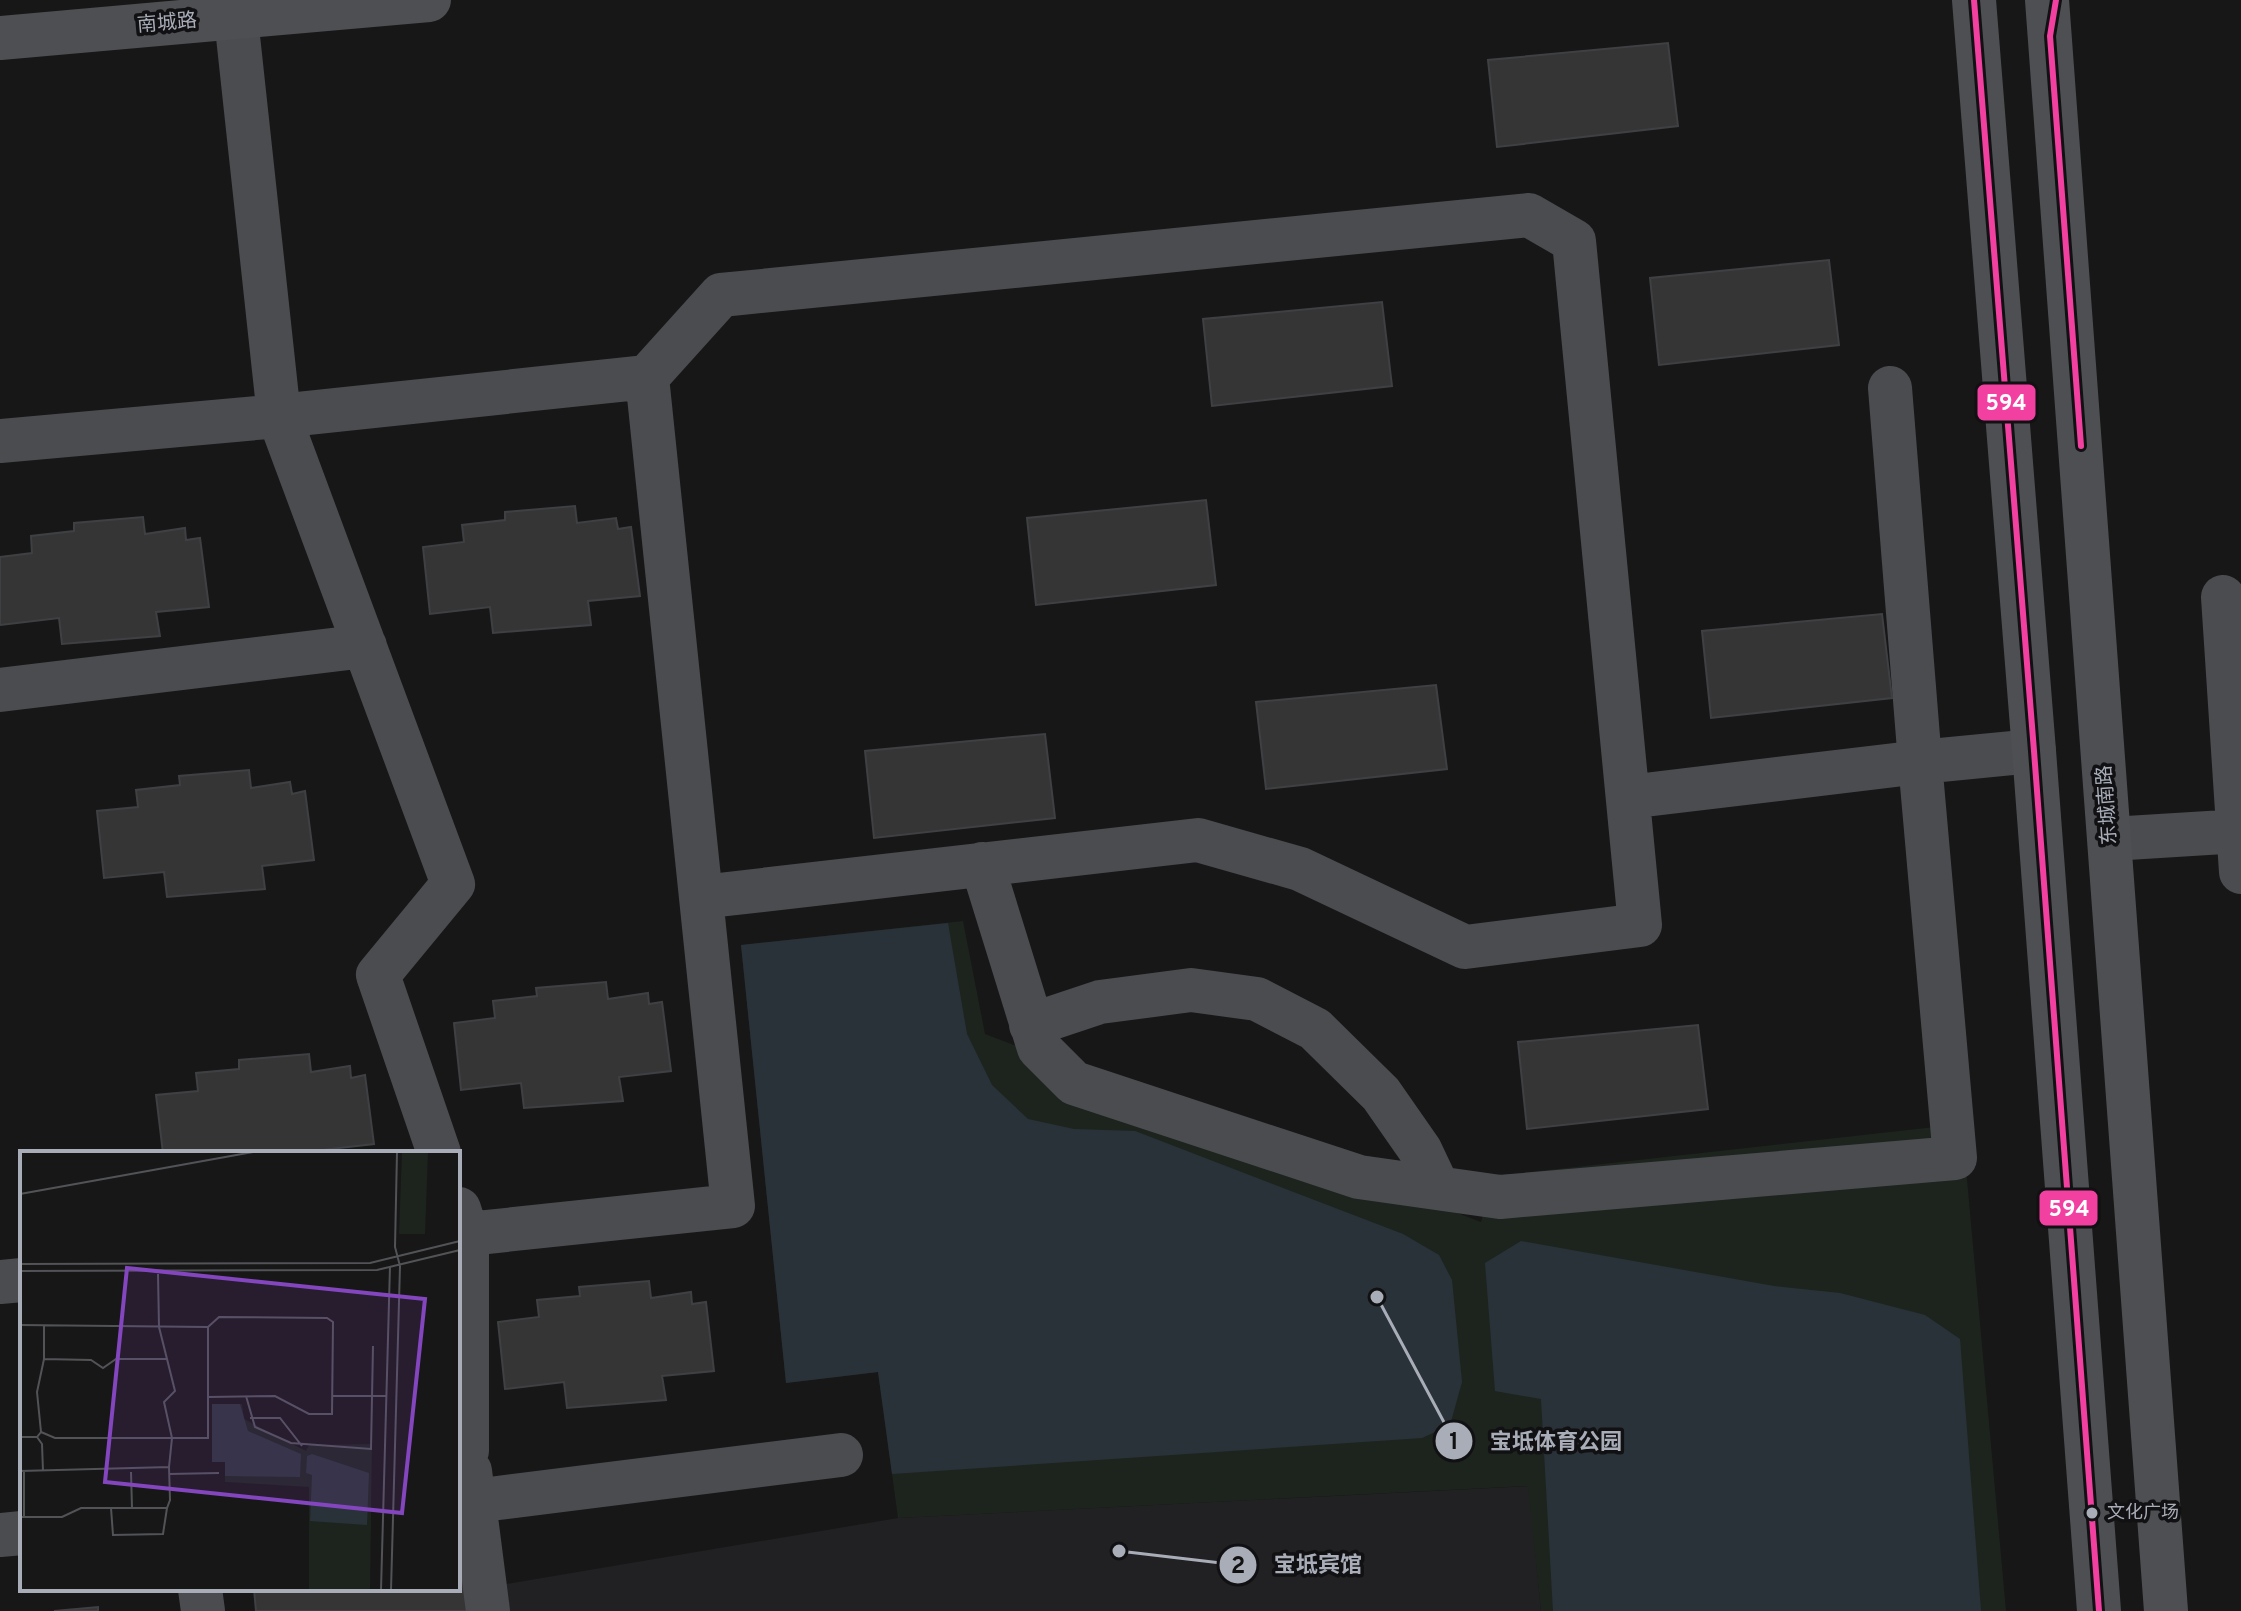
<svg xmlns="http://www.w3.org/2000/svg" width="2241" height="1611" viewBox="0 0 2241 1611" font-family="Overpass,'Noto Sans SC',sans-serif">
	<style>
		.built { fill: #212123 }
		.green { fill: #1d241e }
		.water { fill: #2a3239 }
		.building { fill: #353536; stroke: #3f4043; stroke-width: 2 }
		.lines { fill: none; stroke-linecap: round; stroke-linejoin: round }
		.minor { stroke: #4b4c50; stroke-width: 44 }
		.major { stroke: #4d4f52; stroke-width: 44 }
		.bus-1-casing { stroke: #111113; stroke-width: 12 }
		.bus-1 { stroke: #f240a1; stroke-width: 6 }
		.bus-dot { fill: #a8adb8; stroke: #111113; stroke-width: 3 }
		.labels { text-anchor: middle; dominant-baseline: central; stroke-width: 7; stroke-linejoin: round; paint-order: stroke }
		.bus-label { font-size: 18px; fill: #a8adb8; stroke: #111113; text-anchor: start }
		.street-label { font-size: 20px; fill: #a8adb8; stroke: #111113 }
		.inset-road { fill: none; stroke: #515357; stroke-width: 2 }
		.view { fill: #8446be; fill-opacity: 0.15; stroke: #8446be; stroke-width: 4 }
		.inset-edge { fill: none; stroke: #a8adb8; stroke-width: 4 }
		.leader { fill: none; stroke: #a8adb8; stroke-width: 3 }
		.callout-dot { fill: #a8adb8; stroke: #111113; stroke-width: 3 }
		.mark-label { font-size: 24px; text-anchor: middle; font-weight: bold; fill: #111 }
		.callout-label { font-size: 22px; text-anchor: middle; font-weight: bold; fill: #a8adb8; stroke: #111113; stroke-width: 7; stroke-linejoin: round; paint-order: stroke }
		.line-badge { stroke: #111113; stroke-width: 3 }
		.badge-label { font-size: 22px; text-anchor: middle; font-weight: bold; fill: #fff }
	</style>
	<rect width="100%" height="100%" fill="#171717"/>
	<path class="built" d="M1529 1486 1541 1611H510L506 1584 898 1518Z"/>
	<path class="green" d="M963 921 985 1034 1481 1222 1494 1176 1962 1124 2006 1611H1541L1528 1486 898 1518 878 1372 786 1383 741 945Z"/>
	<path class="water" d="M948 923 967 1034 992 1085 1028 1119 1074 1129 1135 1131 1403 1234 1439 1255 1452 1280 1462 1382 1450 1425 1422 1438 892 1474 878 1372 786 1383 741 945Z
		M1521 1241 1774 1286 1840 1293 1925 1315 1960 1339 1981 1611H1553L1541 1399 1495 1391 1485 1263Z"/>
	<path class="building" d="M1668 43 1678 126 1497 147 1488 60Z
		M1829 260 1839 345 1659 365 1650 278Z
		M1382 302 1392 386 1212 406 1203 319Z
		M1206 500 1216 585 1036 605 1027 518Z
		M575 506 577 523 616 518 618 529 631 527 640 596 588 601 591 625 493 633 490 607 430 614 423 547 464 542 462 525 505 520V512Z
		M143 517 145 534 185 528 186 540 200 538 209 607 156 612 160 636 62 644 59 618 0 625V557L32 553 31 536 74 531V523Z
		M1882 614 1892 698 1711 718 1702 631Z
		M1436 685 1447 769 1266 789 1256 702Z
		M1045 734 1055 818 874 838 865 751Z
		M249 770 251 788 290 782 292 794 305 791 314 860 262 866 265 889 167 897 164 872 104 878 97 811 138 807 136 790 180 785 179 776Z
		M606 982 608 999 648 993 649 1004 662 1002 671 1071 619 1077 623 1101 524 1108 521 1083 461 1090 454 1023 495 1018 493 1001 537 996 536 988Z
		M1698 1025 1708 1109 1527 1129 1518 1042Z
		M309 1054 311 1072 350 1066 351 1078 365 1075 374 1144 321 1150 322 1153H163L156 1095 198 1091 196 1073 239 1069V1060Z
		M649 1281 651 1298 691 1292 692 1304 706 1302 714 1371 662 1376 666 1400 567 1408 564 1382 505 1389 498 1322 539 1317 537 1300 580 1296 579 1287Z
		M458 1549 468 1611H256L254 1589H458Z
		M98 1607V1611H54Z"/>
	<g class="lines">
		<path class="minor" d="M236 18 279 416 453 884 378 975 439 1153
			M647 377 721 295 1529 215 1574 241 1640 925 1465 947 1300 869 1198 840 701 897
			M0 441 279 416 647 377 733 1206 458 1235
			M2223 597 2241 872
			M0 690 365 646
			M1628 797 1920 762 2034 751
			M2111 839 2241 831
			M982 864 1039 1048 1074 1083 1359 1177 1500 1197 1955 1158 1920 762 1890 388
			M1031 1025 1100 1002 1191 990 1257 999 1315 1029 1381 1094 1420 1150 1438 1188
			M459 1209 467 1234V1451
			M0 1282 22 1280
			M470 1471 488 1611
			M474 1501 841 1455
			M0 1535 22 1533
			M200 1589 203 1611"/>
		<path class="major" d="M1974 0 2034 751 2099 1611
			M2047 0 2166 1611
			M0 38 429 0"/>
		<g class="bus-1-casing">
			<path id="bus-1" d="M1974 0 2034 751 2099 1611
				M2056 0 2050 36 2081 446"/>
		</g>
		<use href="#bus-1" class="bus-1"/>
	</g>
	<circle class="bus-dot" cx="2092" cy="1513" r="7"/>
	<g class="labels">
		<g class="bus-label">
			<text x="2107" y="1513">文化广场</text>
		</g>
		<g class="street-label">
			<text transform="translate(167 24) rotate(-5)">南城路</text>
			<text transform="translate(2108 805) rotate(-94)">东城南路</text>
		</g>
	</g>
	<g transform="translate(20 1151)">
		<rect width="440" height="440" fill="#171717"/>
		<path d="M382 1H408L405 83H379ZM192 253H222L224 268 286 300 289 294 352 293 350 439H289V336L205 331V311H192Z" fill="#1d241e"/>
		<path d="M192 253H220L228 280 281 303 280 326 205 325V311H192ZM292 303 349 322 347 374 290 370 292 324 286 322 287 305Z" fill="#2a3239"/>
		<path class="inset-road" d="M0 43 233 1M0 113 350 112 440 90M0 120 357 119 440 99M138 123 139 176 155 240 144 251 152 287 149 316M0 174 188 176V287H35L21 281M24 208V174M226 245 235 276 271 292 351 298 353 195M312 245H367M188 246 255 245 289 263H312L313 171 307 167 199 166 188 176M230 267H260L282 295M0 286H17L21 281 17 241 24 208 71 209 83 217 96 208H147M17 286 22 293 23 320M0 320 149 316 150 349 147 357H61L42 366H0M111 321 112 357M149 323 199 322M91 357 93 384 143 383 147 357M4 366V320M361 439 370 115M371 439 380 115 375 96 377 1"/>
		<path class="view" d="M107 117 405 148 382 362 85 331Z"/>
		<rect width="440" height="440" class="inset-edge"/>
	</g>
	<path class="leader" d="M1377 1297L1454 1441M1119 1551L1238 1565"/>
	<g class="callout-dot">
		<circle cx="1377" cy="1297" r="8"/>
		<circle cx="1119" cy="1551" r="8"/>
		<circle cx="1454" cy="1441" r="20"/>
		<circle cx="1238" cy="1565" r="20"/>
	</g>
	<g class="mark-label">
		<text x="1454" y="1449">1</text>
		<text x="1238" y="1573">2</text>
	</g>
	<g class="callout-label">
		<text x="1556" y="1449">宝坻体育公园</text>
		<text x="1318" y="1572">宝坻宾馆</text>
	</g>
	<g class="line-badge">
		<rect x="1976" y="383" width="61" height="39" rx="8" fill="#f240a1"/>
		<rect x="2038" y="1189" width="61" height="38" rx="8" fill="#f240a1"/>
	</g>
	<g class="badge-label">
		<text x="2006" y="410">594</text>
		<text x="2069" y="1216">594</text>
	</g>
</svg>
